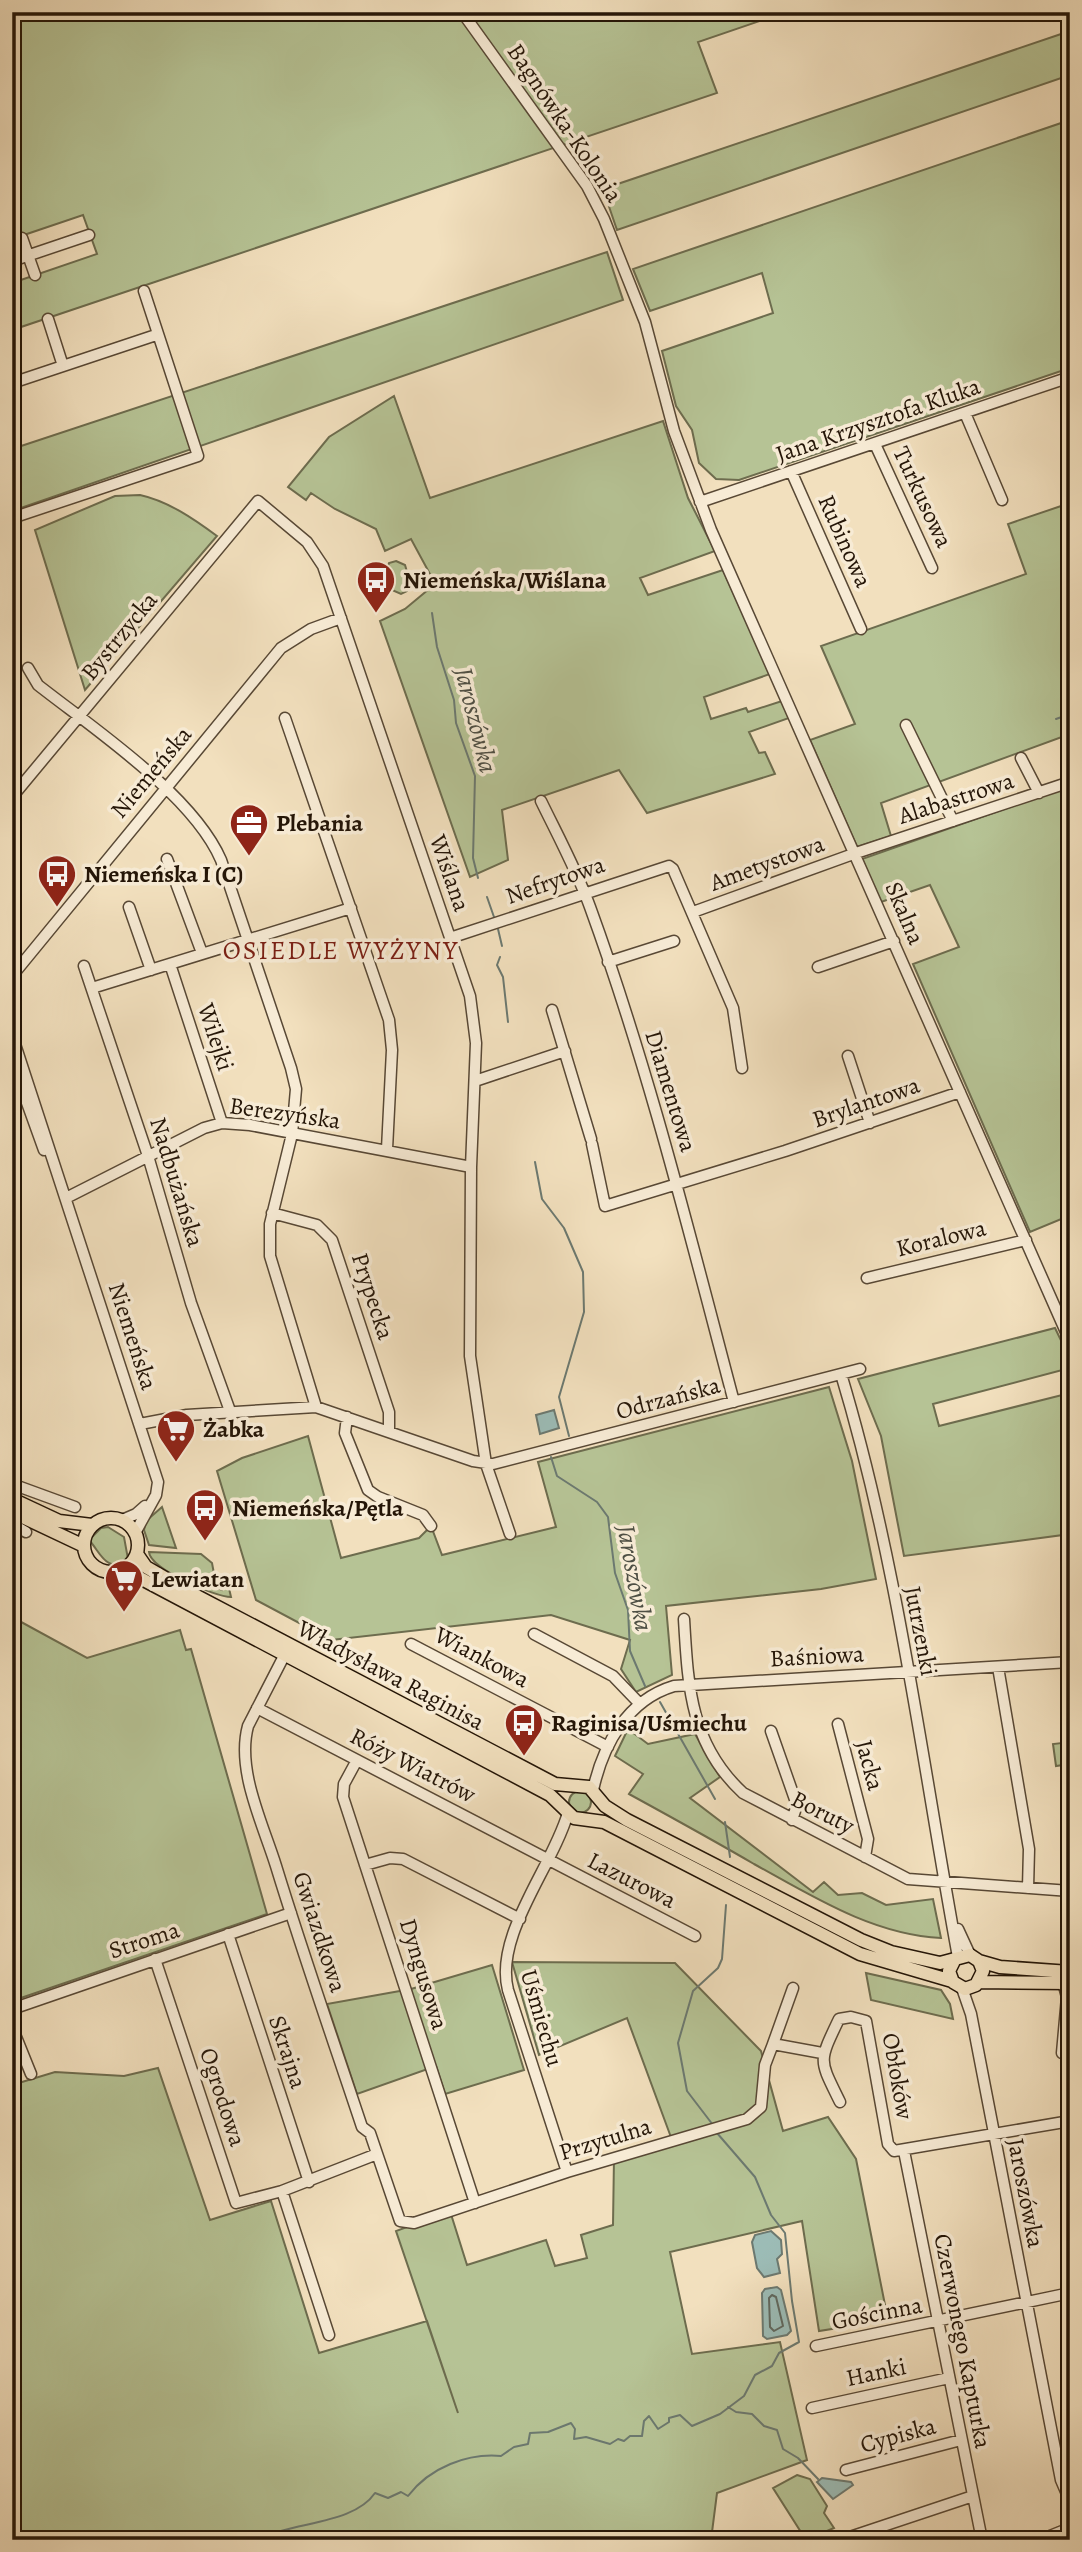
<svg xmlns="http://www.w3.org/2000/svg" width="1082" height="2552" viewBox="0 0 1082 2552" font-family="Alegreya,serif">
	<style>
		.green { fill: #b6c395; stroke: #6d6c4e; stroke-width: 2 }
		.water { fill: #9cbcb6; stroke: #6c7970; stroke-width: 2 }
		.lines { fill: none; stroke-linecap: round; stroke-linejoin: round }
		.shore { stroke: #60685e; stroke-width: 2 }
		.stream { stroke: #6c7970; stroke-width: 2 }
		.minor-casing { stroke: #584835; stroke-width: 13 }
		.major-casing { stroke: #241507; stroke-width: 15 }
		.minor { stroke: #f7ebd5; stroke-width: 10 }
		.major { stroke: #f2e0be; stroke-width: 12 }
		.labels { text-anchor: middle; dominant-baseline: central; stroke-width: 7; stroke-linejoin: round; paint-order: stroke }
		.street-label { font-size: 24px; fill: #241507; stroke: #f7ebd5 }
		.poi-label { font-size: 24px; font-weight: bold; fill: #241507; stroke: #f7ebd5; text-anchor: start }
		.water-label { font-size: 26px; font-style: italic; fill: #4e4f44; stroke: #f7ebd5 }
		.neighbourhood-label { font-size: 26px; letter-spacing: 2px; fill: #7a1f14; stroke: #f7ebd5 }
	</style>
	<rect width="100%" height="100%" fill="#f2e0be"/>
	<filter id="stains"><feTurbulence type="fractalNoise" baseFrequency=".00286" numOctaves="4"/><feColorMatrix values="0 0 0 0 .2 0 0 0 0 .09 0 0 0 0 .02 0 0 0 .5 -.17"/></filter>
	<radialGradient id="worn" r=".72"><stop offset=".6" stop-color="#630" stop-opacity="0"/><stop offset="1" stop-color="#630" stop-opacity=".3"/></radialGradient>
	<path class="green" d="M12 12H786L698 42 717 93 12 330V283L97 254 83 215 12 239Z
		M1070 31V75L617 230 603 189Z
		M1070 120V368L739 480 716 479 699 463 692 430 676 406 662 351 773 313 762 273 650 311 633 269Z
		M607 252 623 300 12 511V449Z
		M394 396 430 498 663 421 688 498 715 551 640 578 648 595 723 570 770 674 704 697 711 719 746 708 748 712 782 701 789 718 749 732 759 753 765 752 775 774 647 813 619 770 502 810 508 860 470 877 380 621 405 609 435 584 434 576H431L411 539 385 551 376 529 335 509 311 493 306 500 288 487 329 437Z
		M140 495C168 501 194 519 217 536L85 690 35 530 115 496Z
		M1070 503V734L881 803 891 836 857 847 810 740 855 724 821 646 1026 574 1008 524Z
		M396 561 405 565 410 582 407 591 401 594 392 590 386 573 389 563Z
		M1070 786V1224L1066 1217 1030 1232 913 964 959 947 930 885 881 902 862 859Z
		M1055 1328 1070 1359V1368L933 1404 939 1426 1070 1393V1534L904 1556 881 1436 858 1379Z
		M829 1387 852 1461 876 1579 821 1589 666 1606 672 1675 636 1692 621 1669 630 1640 551 1615 331 1640 256 1600 217 1471 242 1458 308 1436 341 1558 419 1538 431 1526 442 1555 556 1527 538 1462Z
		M162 1507 176 1548 149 1545 144 1530 146 1521Z
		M108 1527 124 1537 128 1559C106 1574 101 1553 89 1540L101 1528Z
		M149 1552 201 1554 212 1563 215 1579 213 1586 222 1590 225 1583 228 1584 231 1597C215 1597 150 1569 149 1552Z
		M12 1617 87 1658 180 1630 186 1650 191 1649 267 1914 12 2001Z
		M628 1729 648 1744 695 1734 720 1777 690 1798 813 1892 824 1882 838 1895 862 1893 886 1905 933 1899 941 1938C873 1935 812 1896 754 1864 713 1840 671 1817 629 1794L643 1774 615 1756Z
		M1070 1742V1764L1056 1766 1053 1744Z
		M569 1802a11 11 0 1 1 22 0a11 11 0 1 1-22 0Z
		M512 1962 675 1963 761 2051 783 2131 828 2117 856 2159 888 2320 819 2331 802 2221 670 2252 692 2354 780 2342 807 2460 717 2493 711 2540H12V2085L55 2072 124 2076 158 2068 210 2220 271 2201 319 2353 427 2321 458 2413 396 2231 450 2211 467 2265 546 2240 555 2266 587 2258 581 2235 613 2225 614 2158 672 2140 627 2018 539 2055Z
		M492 1965 524 2070 445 2094 436 2066 357 2094 327 2004 411 1989Z
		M866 1973 941 1990 950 2004 953 2019 871 2000Z
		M797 2475 810 2479 827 2506 824 2513 834 2528 806 2540 773 2488Z"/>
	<path class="water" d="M554 1410 559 1428 540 1434 536 1415Z
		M771 2231 781 2240 782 2254 777 2259 780 2273 764 2277 757 2268 752 2242 755 2235Z
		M777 2287 781 2290 791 2331 787 2335 767 2339 763 2336 762 2293 765 2289Z
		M822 2478 851 2482 853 2485 833 2499 817 2482Z"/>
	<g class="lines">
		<path class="shore" d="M772 2295 776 2297 783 2326 774 2331 770 2327 769 2298Z"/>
		<path class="stream" d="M432 613 437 647 454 700 456 723 475 776 473 858 478 878
			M1056 719 1070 714
			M487 897 494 917
			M498 929 502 946
			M500 957 497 965 503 977 508 1022
			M535 1162 542 1199 564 1228 583 1272 584 1312 559 1397 569 1436
			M551 1457 557 1476 597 1502 608 1517 615 1573 628 1610 630 1651 645 1686
			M660 1702 715 1799
			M725 1822 730 1857
			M713 2125 687 2091 678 2043 693 1991 718 1968 722 1959 726 1905
			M728 2407 736 2412 752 2414 764 2426 777 2430 783 2449 798 2458 818 2479
			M258 2540C293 2521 353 2525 375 2493L388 2498 401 2492 408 2496C430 2467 468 2453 501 2456L514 2447 528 2444 530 2433 548 2432 571 2423 575 2429 574 2439 586 2437 610 2444 618 2439 624 2441 630 2436H642L644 2421 649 2416 658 2429 669 2422V2418L680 2415 692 2426 720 2414 744 2396 755 2375 772 2366 779 2353 799 2342 792 2301 785 2233 771 2215 755 2177 717 2133"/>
		<g class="minor-casing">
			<path id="minor" d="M462 12 587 186 604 219 645 322 674 431 711 530 1070 1341
				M22 238 35 275
				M12 261 89 235
				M48 319 63 366
				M12 383 156 335
				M965 413 1002 500
				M875 444 932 568
				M791 471 861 629
				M700 502 1070 377
				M12 518 198 456 144 291
				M28 668 38 685C94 729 193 795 221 860L291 1068 296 1089 292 1134 270 1224V1256L316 1407
				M285 718 389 1020 392 1050 387 1149
				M906 725 953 821
				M1021 758 1039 793
				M12 797 258 501 307 542 323 566 470 996 476 1043 471 1167 470 1356 486 1464 510 1534
				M541 801C558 836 577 871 590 907 649 1069 690 1236 734 1402
				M167 859 202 953
				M129 907 151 970
				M693 912 856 853 1070 782
				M450 938 669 866 673 869 733 1008 742 1068
				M608 962 674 941
				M170 964 222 1123
				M84 966 148 1156 191 1303 230 1411
				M818 967 894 941
				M12 976 281 648 311 629 341 618
				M92 988 351 908
				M552 1010 591 1139
				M12 1035 158 1482 156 1495 135 1533
				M848 1056 870 1123
				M12 1061 44 1150
				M475 1081 565 1051
				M592 1144 605 1206 785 1151 960 1092
				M66 1198 204 1128 222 1123 250 1125 471 1167
				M272 1213 317 1225 332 1240 389 1412V1431
				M867 1278 1026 1240
				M841 1374C898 1563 922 1762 958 1957
				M347 1417 345 1433 368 1490 378 1497 423 1515 431 1526
				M140 1424 187 1415 316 1407 473 1461 493 1464 860 1369
				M12 1484 75 1507
				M122 1520 136 1514 145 1506
				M12 1524 26 1532
				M684 1619C688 1686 690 1744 743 1793L908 1879 1070 1891
				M534 1634 613 1676 639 1703
				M411 1644 608 1747
				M284 1656 248 1726C236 1770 263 1824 276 1866 303 1954 333 2040 362 2127L370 2133 400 2221 414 2223 567 2172 747 2119 761 2107 765 2065 773 2044
				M998 1667 1029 1849 1028 1888
				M257 1708 695 1936
				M838 1724 868 1839 865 1857
				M771 1731 797 1805 792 1820
				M357 1760 344 1784 343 1797 475 2203
				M593 1790C603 1745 627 1700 674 1686L1070 1662
				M365 1865 390 1858 403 1859 520 1919
				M958 1929 970 1955
				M228 1934 309 2182
				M155 1959 236 2203 282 2191
				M1067 1972 1070 1891
				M793 1988 773 2044 822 2053
				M962 1988 971 2014 1061 2480 1070 2501
				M12 2009 291 1913
				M12 2027 31 2074
				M1062 2053 1067 1997 1063 1982
				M840 2102C819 2059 818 2063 839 2019L851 2017 866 2021 888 2144 894 2151 1070 2121
				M904 2151 982 2540
				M567 2172 508 1990C494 1935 552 1868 568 1813
				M329 2335 282 2191 377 2154
				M816 2346 1070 2293
				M812 2408 949 2378
				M846 2470 961 2440
				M841 2540 973 2496
				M1040 2540 1070 2528"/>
		</g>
		<g class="major-casing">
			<path id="major" d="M12 1499 59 1521 92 1525
				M12 1512 84 1546
				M84 1545a27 27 0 1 1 54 0a27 27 0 1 1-54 0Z
				M137 1554 146 1567 191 1593 555 1784 589 1787 605 1806 627 1820 861 1940 891 1952 940 1963 970 1955 979 1961 983 1971 976 1985 965 1989 953 1982 949 1971 955 1959
				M120 1571 138 1577 550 1795 574 1818 604 1822 860 1954 952 1981
				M979 1961 1000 1967 1070 1972
				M979 1982 1070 1983"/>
		</g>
		<use href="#minor" class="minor"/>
		<use href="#major" class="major"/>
	</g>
	<defs>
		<g id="bus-pin" transform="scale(2.0125)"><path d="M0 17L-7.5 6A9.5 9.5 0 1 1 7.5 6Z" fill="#8f2418" stroke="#f7ebd5"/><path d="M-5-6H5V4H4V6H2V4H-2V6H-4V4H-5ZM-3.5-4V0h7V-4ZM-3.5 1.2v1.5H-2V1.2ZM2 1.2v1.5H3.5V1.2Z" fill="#fff"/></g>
		<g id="office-pin" transform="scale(2.0125)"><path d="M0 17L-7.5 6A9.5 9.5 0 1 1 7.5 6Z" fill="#8f2418" stroke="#f7ebd5"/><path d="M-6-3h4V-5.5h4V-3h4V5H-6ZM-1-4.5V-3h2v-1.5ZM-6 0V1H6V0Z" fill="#fff"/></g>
		<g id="supermarket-pin" transform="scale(2.0125)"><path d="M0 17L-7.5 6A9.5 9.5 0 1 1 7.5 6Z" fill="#8f2418" stroke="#f7ebd5"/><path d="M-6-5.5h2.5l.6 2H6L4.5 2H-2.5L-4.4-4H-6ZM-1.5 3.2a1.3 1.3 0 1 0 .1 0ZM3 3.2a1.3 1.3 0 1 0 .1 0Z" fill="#fff"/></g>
	</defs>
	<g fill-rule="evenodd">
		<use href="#bus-pin" x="376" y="580"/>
		<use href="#office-pin" x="249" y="823"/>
		<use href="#bus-pin" x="57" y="874"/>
		<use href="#supermarket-pin" x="176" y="1429"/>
		<use href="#bus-pin" x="205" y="1508"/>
		<use href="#supermarket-pin" x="124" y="1579"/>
		<use href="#bus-pin" x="524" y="1723"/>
	</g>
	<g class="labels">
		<g class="street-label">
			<text transform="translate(565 123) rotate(56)">Bagnówka-Kolonia</text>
			<text transform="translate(878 420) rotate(-19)">Jana Krzysztofa Kluka</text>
			<text transform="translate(923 497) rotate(65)">Turkusowa</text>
			<text transform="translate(845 541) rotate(66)">Rubinowa</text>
			<text transform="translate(119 636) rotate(-51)">Bystrzycka</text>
			<text transform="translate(151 772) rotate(-50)">Niemeńska</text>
			<text transform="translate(956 798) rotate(-18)">Alabastrowa</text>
			<text transform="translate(767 863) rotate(-20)">Ametystowa</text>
			<text transform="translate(450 873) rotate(71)">Wiślana</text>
			<text transform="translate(555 880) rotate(-19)">Nefrytowa</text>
			<text transform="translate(905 913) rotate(67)">Skalna</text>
			<text transform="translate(216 1037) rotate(72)">Wilejki</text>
			<text transform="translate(671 1091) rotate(73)">Diamentowa</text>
			<text transform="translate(866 1102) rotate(-19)">Brylantowa</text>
			<text transform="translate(285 1113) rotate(8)">Berezyńska</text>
			<text transform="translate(177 1182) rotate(73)">Nadbużańska</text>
			<text transform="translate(941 1238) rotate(-14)">Koralowa</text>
			<text transform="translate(373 1296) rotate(72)">Prypecka</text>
			<text transform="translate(133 1336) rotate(72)">Niemeńska</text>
			<text transform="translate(668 1398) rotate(-15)">Odrzańska</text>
			<text transform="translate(921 1631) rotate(79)">Jutrzenki</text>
			<text transform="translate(817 1656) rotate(-3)">Baśniowa</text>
			<text transform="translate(482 1657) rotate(28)">Wiankowa</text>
			<text transform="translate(391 1675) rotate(28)">Władysława Raginisa</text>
			<text transform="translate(413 1765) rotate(27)">Róży Wiatrów</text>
			<text transform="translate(870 1765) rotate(75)">Jacka</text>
			<text transform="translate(823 1812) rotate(27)">Boruty</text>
			<text transform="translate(632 1880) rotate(27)">Lazurowa</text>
			<text transform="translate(320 1932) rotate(72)">Gwiazdkowa</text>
			<text transform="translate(144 1940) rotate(-18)">Stroma</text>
			<text transform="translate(424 1974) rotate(73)">Dyngusowa</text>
			<text transform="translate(542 2018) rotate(74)">Uśmiechu</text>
			<text transform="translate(288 2052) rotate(72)">Skrajna</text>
			<text transform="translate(898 2076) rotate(80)">Obłoków</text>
			<text transform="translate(223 2097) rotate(72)">Ogrodowa</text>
			<text transform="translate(605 2139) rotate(-17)">Przytulna</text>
			<text transform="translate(1026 2193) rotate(79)">Jaroszówka</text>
			<text transform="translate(877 2313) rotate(-11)">Gościnna</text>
			<text transform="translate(963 2341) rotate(79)">Czerwonego Kapturka</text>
			<text transform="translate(876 2372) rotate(-12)">Hanki</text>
			<text transform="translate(898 2435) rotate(-15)">Cypiska</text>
		</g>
		<g class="poi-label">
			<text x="403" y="580">Niemeńska/Wiślana</text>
			<text x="276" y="823">Plebania</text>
			<text x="84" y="874">Niemeńska I (C)</text>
			<text x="203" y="1429">Żabka</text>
			<text x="232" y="1508">Niemeńska/Pętla</text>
			<text x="151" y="1579">Lewiatan</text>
			<text x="551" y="1723">Raginisa/Uśmiechu</text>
		</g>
		<g class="water-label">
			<text transform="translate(476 720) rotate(76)">Jaroszówka</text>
			<text transform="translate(635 1578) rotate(80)">Jaroszówka</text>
		</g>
		<g class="neighbourhood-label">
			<text x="341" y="950">OSIEDLE WYŻYNY</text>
		</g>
	</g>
	<rect width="1082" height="2552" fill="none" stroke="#f2e0be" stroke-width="42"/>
	<rect x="14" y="14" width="1054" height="2524" fill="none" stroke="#241507" stroke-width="3.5"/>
	<rect x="21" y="21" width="1040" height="2510" fill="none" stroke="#241507" stroke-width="2"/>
	<rect width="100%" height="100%" filter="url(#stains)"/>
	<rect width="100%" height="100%" fill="url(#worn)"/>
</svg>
